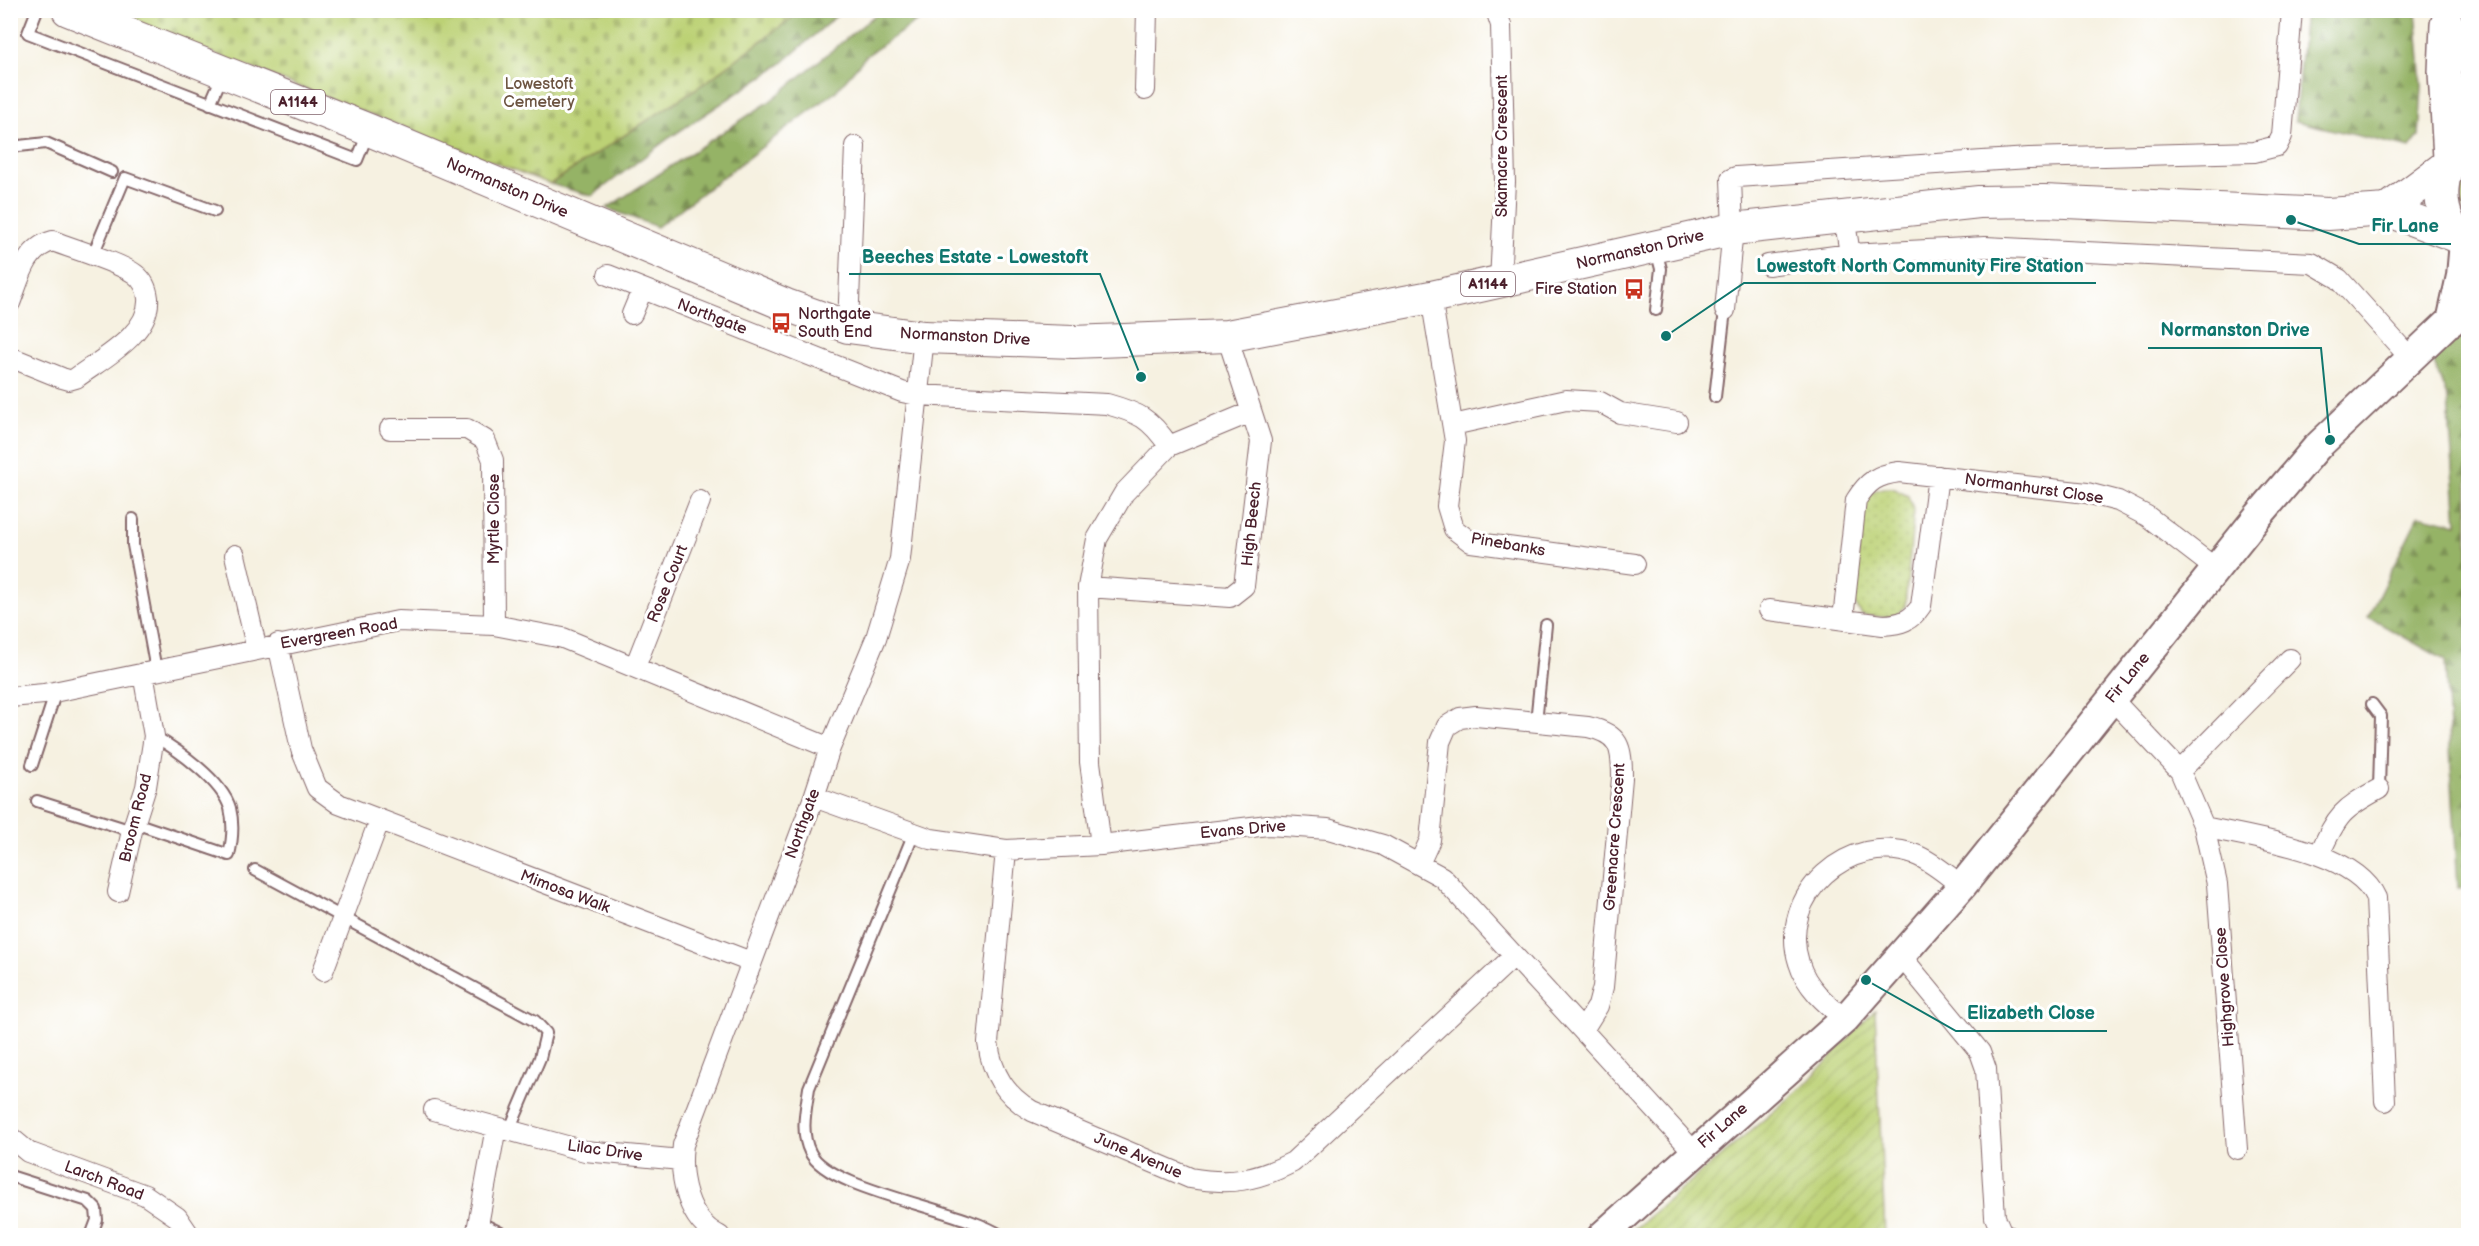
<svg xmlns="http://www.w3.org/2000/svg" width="2479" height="1246" viewBox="0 0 2479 1246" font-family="'Balsamiq Sans',sans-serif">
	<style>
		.grass { fill: url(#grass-dots); stroke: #837850; stroke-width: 1.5 }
		.forest { fill: url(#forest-firs); stroke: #706948; stroke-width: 1.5 }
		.cemetery { fill: url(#cemetery-stones); stroke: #837850; stroke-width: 1.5 }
		.garden { fill: url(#garden-furrows); stroke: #837850; stroke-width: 1.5 }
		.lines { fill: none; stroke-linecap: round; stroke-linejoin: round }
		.lane-casing { stroke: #86686b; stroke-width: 14 }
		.street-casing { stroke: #86686b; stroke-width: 22 }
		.secondary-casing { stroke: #86686b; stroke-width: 32 }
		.primary-casing { stroke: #86686b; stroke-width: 34 }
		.highway-casing { stroke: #86686b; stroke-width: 36 }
		.lane { stroke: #fff; stroke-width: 10 }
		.street { stroke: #fff; stroke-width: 20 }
		.secondary { stroke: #fff; stroke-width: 28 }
		.primary { stroke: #fff; stroke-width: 32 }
		.highway { stroke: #fff; stroke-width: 33 }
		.labels { text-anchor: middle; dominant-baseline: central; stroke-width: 6; stroke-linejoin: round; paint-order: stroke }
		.shield { fill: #fff; stroke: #80626b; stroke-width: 1.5 }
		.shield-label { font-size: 15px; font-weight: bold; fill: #4a1f2b }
		.park-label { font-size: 16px; fill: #6c5441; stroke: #fff }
		.street-label { font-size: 16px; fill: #4a1f2b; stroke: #fff }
		.poi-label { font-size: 16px; fill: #4a1f2b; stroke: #fff; text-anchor: end }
		.leader { fill: none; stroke: #0f766e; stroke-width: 2 }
		.callout-dot { fill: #0f766e; stroke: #fff; stroke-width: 2 }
		.callout-label { font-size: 18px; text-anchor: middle; font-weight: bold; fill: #0f766e; stroke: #fff; stroke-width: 6; stroke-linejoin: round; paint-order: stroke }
	</style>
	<defs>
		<pattern id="grass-dots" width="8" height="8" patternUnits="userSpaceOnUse" patternTransform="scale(1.5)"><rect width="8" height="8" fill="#bcd174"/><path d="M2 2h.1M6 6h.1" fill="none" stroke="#a3b365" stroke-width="1.8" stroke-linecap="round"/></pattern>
		<pattern id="forest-firs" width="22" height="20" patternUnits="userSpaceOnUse" patternTransform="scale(1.5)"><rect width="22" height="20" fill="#95b366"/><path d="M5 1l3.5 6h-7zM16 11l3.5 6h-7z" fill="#7c9154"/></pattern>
		<pattern id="cemetery-stones" width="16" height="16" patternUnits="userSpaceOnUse" patternTransform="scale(1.5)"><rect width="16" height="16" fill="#bcd174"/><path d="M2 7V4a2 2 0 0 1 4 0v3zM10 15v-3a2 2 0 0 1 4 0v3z" fill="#a3b365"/></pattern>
		<pattern id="garden-furrows" width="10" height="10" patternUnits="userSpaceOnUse" patternTransform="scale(1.5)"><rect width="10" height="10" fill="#bcd174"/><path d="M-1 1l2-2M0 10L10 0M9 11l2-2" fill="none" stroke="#a3b365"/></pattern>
	</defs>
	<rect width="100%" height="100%" fill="#fff"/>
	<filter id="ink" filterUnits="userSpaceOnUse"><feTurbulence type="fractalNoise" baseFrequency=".0167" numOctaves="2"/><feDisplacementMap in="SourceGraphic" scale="12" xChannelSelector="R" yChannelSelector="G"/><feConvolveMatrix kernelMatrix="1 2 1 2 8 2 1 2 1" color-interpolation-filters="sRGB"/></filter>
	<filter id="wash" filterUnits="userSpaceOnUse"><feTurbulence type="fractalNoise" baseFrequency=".008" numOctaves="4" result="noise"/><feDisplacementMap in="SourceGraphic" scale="24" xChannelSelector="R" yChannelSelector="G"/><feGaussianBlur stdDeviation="1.35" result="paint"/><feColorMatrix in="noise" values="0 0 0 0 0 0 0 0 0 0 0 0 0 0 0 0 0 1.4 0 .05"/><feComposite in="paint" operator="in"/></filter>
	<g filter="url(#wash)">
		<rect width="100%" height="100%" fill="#f6f1e1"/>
		<path class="grass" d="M2468 159V220C2456 198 2457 181 2468 159Z
			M1883 488H1893L1908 496 1914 511 1905 607 1893 618 1862 615 1853 601 1863 505 1873 491Z"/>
		<path class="forest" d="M801 11H842L781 64 669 138 592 196 550 184 706 82Z
			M880 11H932L866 56 836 91 657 227 607 208 769 102Z
			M2305 11H2416L2422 86 2419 136 2410 148 2295 121Z
			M2468 327V887L2458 888 2445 660 2368 617 2419 515 2457 524 2448 400 2431 355Z"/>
		<path class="cemetery" d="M104 11H801L706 82 550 184Z"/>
		<path class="garden" d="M1875 1010 1885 1235H1627L1805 1085Z"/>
	</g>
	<g filter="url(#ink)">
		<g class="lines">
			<g class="lane-casing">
				<path id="lane" d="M37 10 28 33 357 160 368 133
					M210 104 223 74
					M10 147 46 143 112 172
					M1656 250 1661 269 1656 310
					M92 257 125 178 215 211
					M1715 397 1725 310
					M133 519V545L156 670
					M2372 704 2381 716 2379 789
					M1536 722 1546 625
					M32 765 56 691
					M37 801 132 831
					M135 823 229 855C233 838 234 824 230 808 222 781 178 750 154 736
					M914 833 809 1088C806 1109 800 1132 810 1152 828 1191 963 1209 1002 1236
					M255 870 535 1021 546 1033 540 1058 509 1131
					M10 1176 88 1201 96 1209 97 1220 91 1236
					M479 1222 507 1236"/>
			</g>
			<g class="street-casing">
				<path id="street" d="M1496 10 1501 25 1505 182 1500 282
					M1145 90 1147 10
					M1844 216 1850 254
					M1768 265 1850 254 1985 247 2312 263 2339 279 2412 360
					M608 275 902 392 917 395 1107 404C1139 413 1150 418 1169 446
					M1431 297 1455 441 1447 506 1454 529 1471 542 1635 564
					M10 303C20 278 25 248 53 241 73 249 120 263 135 274 143 280 147 289 148 298 151 334 101 359 76 378L69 380 62 378 10 357
					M1725 310 1733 229 1731 179 1736 177 2029 158 2254 152 2277 146 2282 136 2292 10
					M632 314 642 290
					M848 327 855 146
					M1453 425 1566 400 1600 402 1620 413 1677 422
					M390 429H467L485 440 493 460 494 625
					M235 555 257 650
					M1088 587 1230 597 1244 586 1261 441 1227 336
					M1769 610 1883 625C1901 624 1911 621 1921 606L1938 476
					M1843 619 1856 500C1868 481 1877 475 1899 472L2087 493 2118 501 2147 516 2216 569
					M278 644 301 749 317 788 339 804 751 962
					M635 667 700 501
					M10 697 44 694 398 621 494 625 563 638 830 748
					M2111 698 2180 771 2204 827 2217 884 2237 1149
					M2180 771 2290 659
					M814 797 931 839 1006 850 1101 845 1268 825 1328 829 1383 845 1442 877 1694 1152
					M2204 827C2251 838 2355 850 2376 898L2385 1101
					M1101 845 1090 762 1088 587 1097 539 1124 493 1169 446 1251 412
					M1006 850 988 1043C992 1074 1005 1095 1032 1111L1190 1178C1230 1185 1256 1181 1293 1162L1514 956
					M2320 853C2337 815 2342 809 2379 789
					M1419 864 1430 840 1440 742 1447 726 1460 718 1476 716 1588 727C1620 734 1622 747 1622 778L1603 987 1598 1006 1583 1030
					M118 892 132 831 146 787 154 736 143 673
					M1901 956 1980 1052 1986 1069 1995 1217 2001 1231 2008 1236
					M323 971 379 821
					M1845 1019C1826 1004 1806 987 1799 963 1777 895 1850 830 1916 855 1933 862 1947 875 1962 886
					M434 1110 585 1151 681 1160
					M10 1137 28 1152 145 1195 177 1217 190 1236
					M476 1236 496 1127
					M720 1236C687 1221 679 1176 683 1145L814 797 830 748 876 638 900 559 924 337"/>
			</g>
			<g class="secondary-casing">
				<path id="secondary" d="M2451 322 2461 276 2464 242
					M1602 1236 1845 1019 1962 886 2259 515 2317 447 2468 304"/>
			</g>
			<g class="primary-casing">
				<path id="primary" d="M68 10 369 130 786 305 848 327 924 337 1073 342 1227 336 1431 297 1733 229 1979 202 2044 201 2328 214 2387 210 2459 237
					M2387 210 2446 166"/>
			</g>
			<g class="highway-casing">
				<path id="highway" d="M2447 25 2445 72 2450 158
					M2463 142C2435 170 2433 221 2468 245"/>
			</g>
			<use href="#lane" class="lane"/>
			<use href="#street" class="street"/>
			<use href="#secondary" class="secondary"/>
			<use href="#primary" class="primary"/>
			<use href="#highway" class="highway"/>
		</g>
	</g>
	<defs>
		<g id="bus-bare" transform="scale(1.62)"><path d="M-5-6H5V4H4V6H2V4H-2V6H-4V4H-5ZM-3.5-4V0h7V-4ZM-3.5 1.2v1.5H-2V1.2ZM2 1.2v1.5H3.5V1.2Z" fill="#c8321e" stroke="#fff" stroke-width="2.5" paint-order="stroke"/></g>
	</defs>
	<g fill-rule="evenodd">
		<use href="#bus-bare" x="1634" y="289"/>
		<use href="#bus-bare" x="781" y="323"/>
	</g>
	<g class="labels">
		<g class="shield">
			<rect x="271" y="90" width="54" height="24" rx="4.5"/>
			<rect x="1461" y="272" width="54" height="24" rx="4.5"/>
		</g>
		<g class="shield-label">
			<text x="298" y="102">A1144</text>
			<text x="1488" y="284">A1144</text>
		</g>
		<g class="park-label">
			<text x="539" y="84">Lowestoft<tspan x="539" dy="18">Cemetery</tspan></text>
		</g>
		<g class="street-label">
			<text transform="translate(1502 146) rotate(-90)">Skamacre Crescent</text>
			<text transform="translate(507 188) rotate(23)">Normanston Drive</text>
			<text transform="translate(1640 250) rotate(-13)">Normanston Drive</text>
			<text transform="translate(712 317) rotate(21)">Northgate</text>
			<text transform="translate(965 337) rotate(3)">Normanston Drive</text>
			<text transform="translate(2034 489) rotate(8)">Normanhurst Close</text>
			<text transform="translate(494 519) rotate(-90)">Myrtle Close</text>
			<text transform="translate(1252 524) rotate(-84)">High Beech</text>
			<text transform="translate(1508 545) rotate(10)">Pinebanks</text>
			<text transform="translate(668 584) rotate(-68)">Rose Court</text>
			<text transform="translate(339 634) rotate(-10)">Evergreen Road</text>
			<text transform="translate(2128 678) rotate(-51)">Fir Lane</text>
			<text transform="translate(136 818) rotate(-76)">Broom Road</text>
			<text transform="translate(803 824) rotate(-70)">Northgate</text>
			<text transform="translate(1243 830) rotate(-5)">Evans Drive</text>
			<text transform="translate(1615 837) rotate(-86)">Greenacre Crescent</text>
			<text transform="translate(565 892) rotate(21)">Mimosa Walk</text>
			<text transform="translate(2225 987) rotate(-94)">Highgrove Close</text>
			<text transform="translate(1723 1126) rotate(-41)">Fir Lane</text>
			<text transform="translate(605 1151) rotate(8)">Lilac Drive</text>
			<text transform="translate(1138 1156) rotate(23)">June Avenue</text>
			<text transform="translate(104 1181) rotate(21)">Larch Road</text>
		</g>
		<g class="poi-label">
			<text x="1617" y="289">Fire Station</text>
			<text x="798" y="314" text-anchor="start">Northgate<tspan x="798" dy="18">South End</tspan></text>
		</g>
	</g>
	<path class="leader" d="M2291 220L2359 244H2451M1141 377L1100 274H849M1666 336L1744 283H2096M2330 440L2321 348H2148M1866 980L1956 1031H2107"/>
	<g class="callout-dot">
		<circle cx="2291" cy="220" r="6"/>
		<circle cx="1141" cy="377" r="6"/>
		<circle cx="1666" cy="336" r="6"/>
		<circle cx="2330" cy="440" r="6"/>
		<circle cx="1866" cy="980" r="6"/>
	</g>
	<g class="callout-label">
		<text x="2405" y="232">Fir Lane</text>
		<text x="975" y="263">Beeches Estate - Lowestoft</text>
		<text x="1920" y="272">Lowestoft North Community Fire Station</text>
		<text x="2235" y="336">Normanston Drive</text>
		<text x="2031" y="1019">Elizabeth Close</text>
	</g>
	<rect width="2479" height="1246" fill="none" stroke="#fff" stroke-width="36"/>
</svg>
